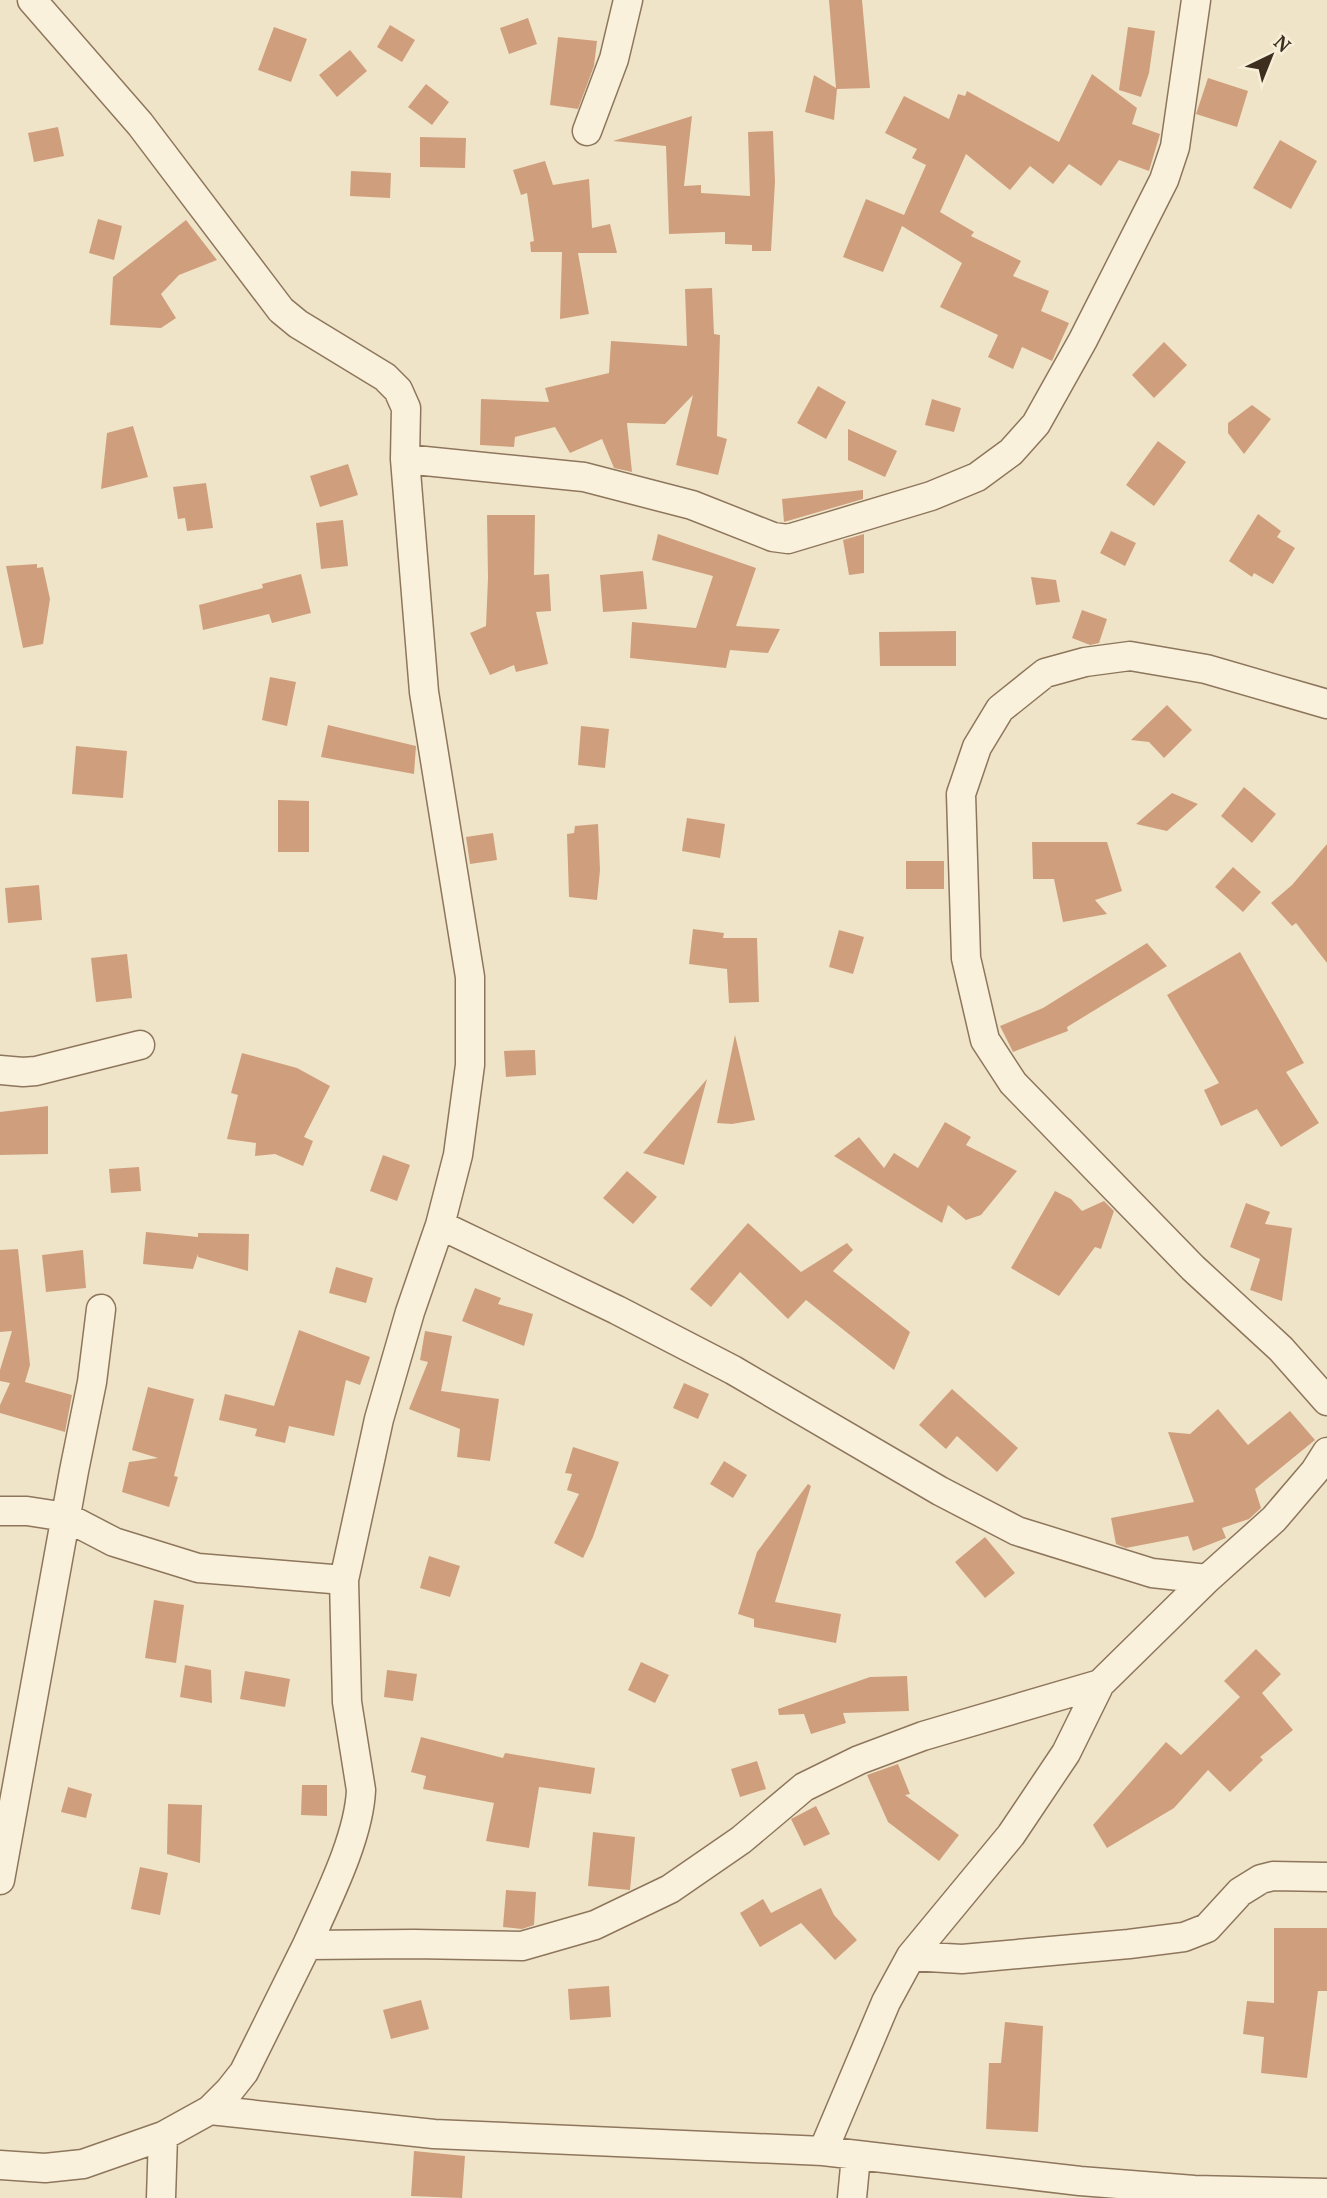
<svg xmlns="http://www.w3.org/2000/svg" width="1327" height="2198" viewBox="0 0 1327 2198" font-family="'PT Serif',serif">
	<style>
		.building { fill: #cf9f7d }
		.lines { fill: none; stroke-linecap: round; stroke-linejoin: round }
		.street-casing { stroke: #8d765c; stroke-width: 31 }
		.street { stroke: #faf1dc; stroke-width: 28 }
	</style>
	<rect width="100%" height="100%" fill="#f0e4c8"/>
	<path class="building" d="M829 0H862L870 88 837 89 834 120 805 112 814 75 836 88Z
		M528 18 537 44 509 54 500 28Z
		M390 25 415 40 402 62 377 47Z
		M274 27 307 39 291 82 258 70Z
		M1128 27 1155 31 1149 73 1141 97 1119 90Z
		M558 37 597 41 594 66 578 109 550 105Z
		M350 50 367 71 337 97 319 75Z
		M1092 74 1137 108 1132 124 1160 134 1149 171 1119 160 1101 186 1069 164 1053 184 1030 166 1010 190 966 154 940 212 974 232 971 236 1021 261 1013 276 1049 291 1041 311 1069 323 1052 361 1022 347 1013 369 988 357 998 335 940 307 962 263 902 226 883 272 843 257 866 199 904 215 926 165 912 158 917 149 885 133 904 96 949 119 958 94 965 96 967 91 1059 142Z
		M1208 78 1248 91 1237 127 1196 114Z
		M426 84 449 102 432 125 408 107Z
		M692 116 684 186 701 185V193L750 196 748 132 773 131 775 182 771 251H752V245L725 244V232L669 234 666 146 613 141Z
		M58 127 64 156 34 162 28 133Z
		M420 137 466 138 465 168 420 167Z
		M1280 140 1317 161 1291 209 1253 188Z
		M545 161 553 185 589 179 592 228 610 224 617 253H578L589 314 560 319 562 252H531L530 242 534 241 527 193 521 195 513 170Z
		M351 171 391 173 390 198 350 196Z
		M98 219 122 226 114 260 89 253Z
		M186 220 217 260 179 275 161 294 176 318 161 328 110 325 113 277Z
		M712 288 714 334 720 335 717 436 727 439 718 475 676 465 693 395 665 424 627 423 632 472 614 468 602 439 570 453 555 427 515 437 514 447 480 445 481 399 549 402 545 388 609 373 611 341 687 346 685 289Z
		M1164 342 1187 365 1154 398 1132 375Z
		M818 386 846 402 826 439 797 423Z
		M932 399 961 408 954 432 925 425Z
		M1252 405 1271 419 1244 454 1228 433V423Z
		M133 426 148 477 101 489 107 433Z
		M848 429 897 451 885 477 848 460Z
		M1158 441 1186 462 1154 506 1126 485Z
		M348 464 358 495 320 507 310 476Z
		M206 483 213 528 187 531 185 518 178 519 173 487Z
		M863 490V499L784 522 782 499Z
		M1258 514 1281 531 1277 537 1295 548 1273 584 1254 573 1252 577 1229 561Z
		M487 515H535L534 575 549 574 551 611 536 612 548 664 516 672 514 665 490 675 470 633 486 626 488 578Z
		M343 520 348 566 321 569 316 523Z
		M1111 531 1136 543 1125 566 1100 553Z
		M658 534 756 568 736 626 780 629 768 653 730 650 726 668 630 658 632 622 696 628 713 576 652 560Z
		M864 534V573L849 575 843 540Z
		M37 564V568L43 567 50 599 43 644 23 648 6 566Z
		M643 571 647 609 603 612 600 575Z
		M301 574 311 613 272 623 269 614 203 630 199 605 263 588 262 584Z
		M1031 577 1056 580 1060 602 1036 605Z
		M1082 610 1107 619 1099 643 1090 645 1072 638Z
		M956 631V666H880L879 632Z
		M270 677 296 682 287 726 262 720Z
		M1167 705 1192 730 1164 758 1149 742 1131 740Z
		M328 725 416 746 414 774 321 757Z
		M581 726 609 729 605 768 578 765Z
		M76 746 127 751 123 798 72 794Z
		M1244 787 1276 814 1252 843 1221 816Z
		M1172 793 1198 804 1167 831 1136 824Z
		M278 800 309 801V852H278Z
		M687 818 725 824 720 858 682 851Z
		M598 824 600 870 597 900 569 897 567 834 574 833 575 826Z
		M493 833 497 860 470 864 466 837Z
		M1032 842H1107L1122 891 1095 900 1107 914 1063 922 1054 879H1033Z
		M1327 844V963L1296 923 1292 926 1271 903 1292 885Z
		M906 861H944V889H906Z
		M1233 867 1261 892 1243 912 1215 887Z
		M39 885 42 920 8 923 5 888Z
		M693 929 724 933 723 938H757L759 1002 729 1003 727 969 689 964Z
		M839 930 864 937 853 974 829 967Z
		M1147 943 1167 966 1067 1027 1068 1031 1013 1052 1000 1026 1043 1008Z
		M1240 952 1304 1063 1286 1072 1319 1123 1281 1147 1257 1109 1221 1126 1204 1090 1219 1083 1167 995Z
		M127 954 132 998 96 1002 91 958Z
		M735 1035 755 1120 732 1124 717 1123Z
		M535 1050 536 1075 506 1077 504 1051Z
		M242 1053 297 1068 330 1086 304 1137 313 1141 303 1166 275 1154 255 1156 256 1143 227 1139 238 1095 231 1093Z
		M707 1079 684 1165 643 1153Z
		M48 1106V1154L0 1155V1112Z
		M945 1122 971 1137 966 1145 1017 1171 981 1215 966 1220 948 1205 942 1223 834 1156 859 1137 884 1168 894 1153 918 1168Z
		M383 1155 410 1165 397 1201 370 1191Z
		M139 1167 141 1191 111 1193 109 1169Z
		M627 1171 657 1197 633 1224 603 1198Z
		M1055 1191 1071 1199 1082 1211 1104 1201 1114 1211 1101 1249 1095 1247 1059 1296 1011 1268Z
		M1246 1203 1270 1212 1265 1224 1292 1228 1282 1301 1250 1290 1260 1259 1230 1247Z
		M748 1223 801 1272 847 1243 853 1250 833 1271 910 1332 894 1370 806 1300 788 1319 740 1272 711 1307 690 1289Z
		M146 1232 198 1237V1233L249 1234 248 1271 198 1257V1254L193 1269 143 1264Z
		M18 1249 30 1365 25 1382 72 1395 65 1432 0 1413V1405L10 1383 0 1381V1370L12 1331 0 1332V1250Z
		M83 1250 86 1288 46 1292 42 1255Z
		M336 1267 373 1278 366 1303 329 1293Z
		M475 1288 501 1298 498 1304 533 1314 524 1346 462 1321Z
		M299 1330 370 1357 360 1385 346 1380 334 1436 289 1426 285 1443 255 1436 257 1429 219 1420 225 1394 274 1406Z
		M425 1331 452 1336 441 1391 499 1399 490 1461 457 1457 460 1429 409 1409 428 1362 420 1360Z
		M684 1383 709 1394 698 1419 673 1408Z
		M148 1387 194 1399 174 1476 178 1477 169 1507 122 1492 129 1462 158 1458 132 1450Z
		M952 1389 1018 1448 997 1472 957 1436 946 1449 919 1425Z
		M1218 1409 1248 1445 1290 1411 1315 1440 1255 1489 1261 1508 1249 1519 1222 1528 1226 1538 1193 1551 1188 1536 1126 1548 1116 1544 1111 1518 1194 1502 1168 1432 1190 1434Z
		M573 1447 619 1462 593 1537 583 1558 554 1543 579 1494 567 1490 572 1474 565 1473Z
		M724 1461 747 1475 733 1498 710 1484Z
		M808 1484 811 1486 775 1602 841 1614 836 1643 754 1627V1619L738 1614 757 1552Z
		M985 1537 1015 1573 985 1598 955 1562Z
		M429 1556 460 1566 450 1597 420 1588Z
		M154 1600 184 1605 176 1663 145 1658Z
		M1256 1649 1281 1674 1262 1693 1293 1730 1260 1757 1263 1760 1230 1792 1208 1770 1174 1808 1107 1848 1093 1825 1166 1742 1181 1755 1240 1697 1224 1681Z
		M641 1662 669 1675 655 1703 628 1690Z
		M185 1665 211 1670 212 1703 180 1697Z
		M387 1670 417 1674 413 1701 384 1697Z
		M245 1671 290 1679 285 1707 240 1699Z
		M907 1676 909 1711 843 1713 846 1723 811 1734 804 1714 779 1715 778 1709 870 1677Z
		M421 1737 503 1758 505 1753 595 1768 591 1794 539 1787 529 1848 486 1841 494 1803 423 1789 426 1776 411 1772Z
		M757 1761 766 1789 740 1797 731 1769Z
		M898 1764 910 1794 905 1795 959 1835 939 1861 888 1822 867 1775Z
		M302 1785H327V1816L301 1815Z
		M68 1787 92 1794 86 1818 61 1812Z
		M168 1804 202 1805 200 1863 167 1854Z
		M816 1806 830 1834 804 1846 791 1819Z
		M593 1832 635 1837 630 1890 588 1886Z
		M140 1867 168 1873 160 1915 131 1909Z
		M821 1888 834 1915 857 1940 835 1960 801 1923 760 1947 740 1913 763 1899 771 1913Z
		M506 1890 536 1892 534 1925 522 1929 503 1927Z
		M1274 1928H1327V1991H1318L1307 2078 1261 2073 1264 2037 1243 2034 1247 2001 1274 2003Z
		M609 1986 611 2017 570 2020 568 1989Z
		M421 2000 429 2029 391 2039 383 2010Z
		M1005 2022 1043 2026 1038 2132 986 2129 989 2063H1001Z
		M414 2151 465 2156 462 2198 411 2196Z"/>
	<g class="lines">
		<g class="street-casing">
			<path id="street" d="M32 0 140 124 281 310 298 324 385 377 398 390 406 408 405 459 424 692 470 977V1065L458 1155 440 1225 410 1312 379 1419 344 1580 347 1702 361 1790C359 1838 327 1900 307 1945L414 1944 522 1946 595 1925 670 1889 741 1840 804 1787 859 1760 923 1736 1100 1684
				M587 131 614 59 628 0
				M405 459 584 477 692 505 773 537 788 539 931 496 977 477 1011 452 1036 424 1083 340 1164 180 1175 147 1196 0
				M1327 704 1206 669 1130 656 1085 662 1045 673 1000 709 977 747 961 794 966 958 985 1040 1013 1083 1193 1268 1281 1349 1327 1401
				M0 1070 23 1072 36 1071 140 1045
				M440 1225 617 1310 733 1370 940 1491 1017 1531 1152 1573 1207 1579
				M0 1511H27L66 1517 114 1542 198 1568 344 1580
				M0 1880 74 1471 92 1382 101 1309
				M911 1956 962 1959 1129 1944 1184 1937 1207 1928 1240 1892 1261 1879 1273 1876 1327 1877
				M210 2110 434 2134 823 2151 1080 2181 1194 2190 1327 2193
				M823 2151 886 2002 911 1956 1011 1835 1066 1753 1100 1684 1207 1579 1274 1519 1315 1471 1327 1452
				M0 2165 45 2168 83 2164 163 2136 210 2110 229 2091 244 2072 307 1945
				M161 2198 163 2136
				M852 2198 856 2156"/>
		</g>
		<use href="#street" class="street"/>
	</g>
	<g transform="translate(1271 56) rotate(43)" stroke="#f7eed8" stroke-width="5" paint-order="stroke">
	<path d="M0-5L12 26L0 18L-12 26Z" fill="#3d2e20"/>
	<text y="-10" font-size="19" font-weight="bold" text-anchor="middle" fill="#3d2e20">N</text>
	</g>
</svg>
